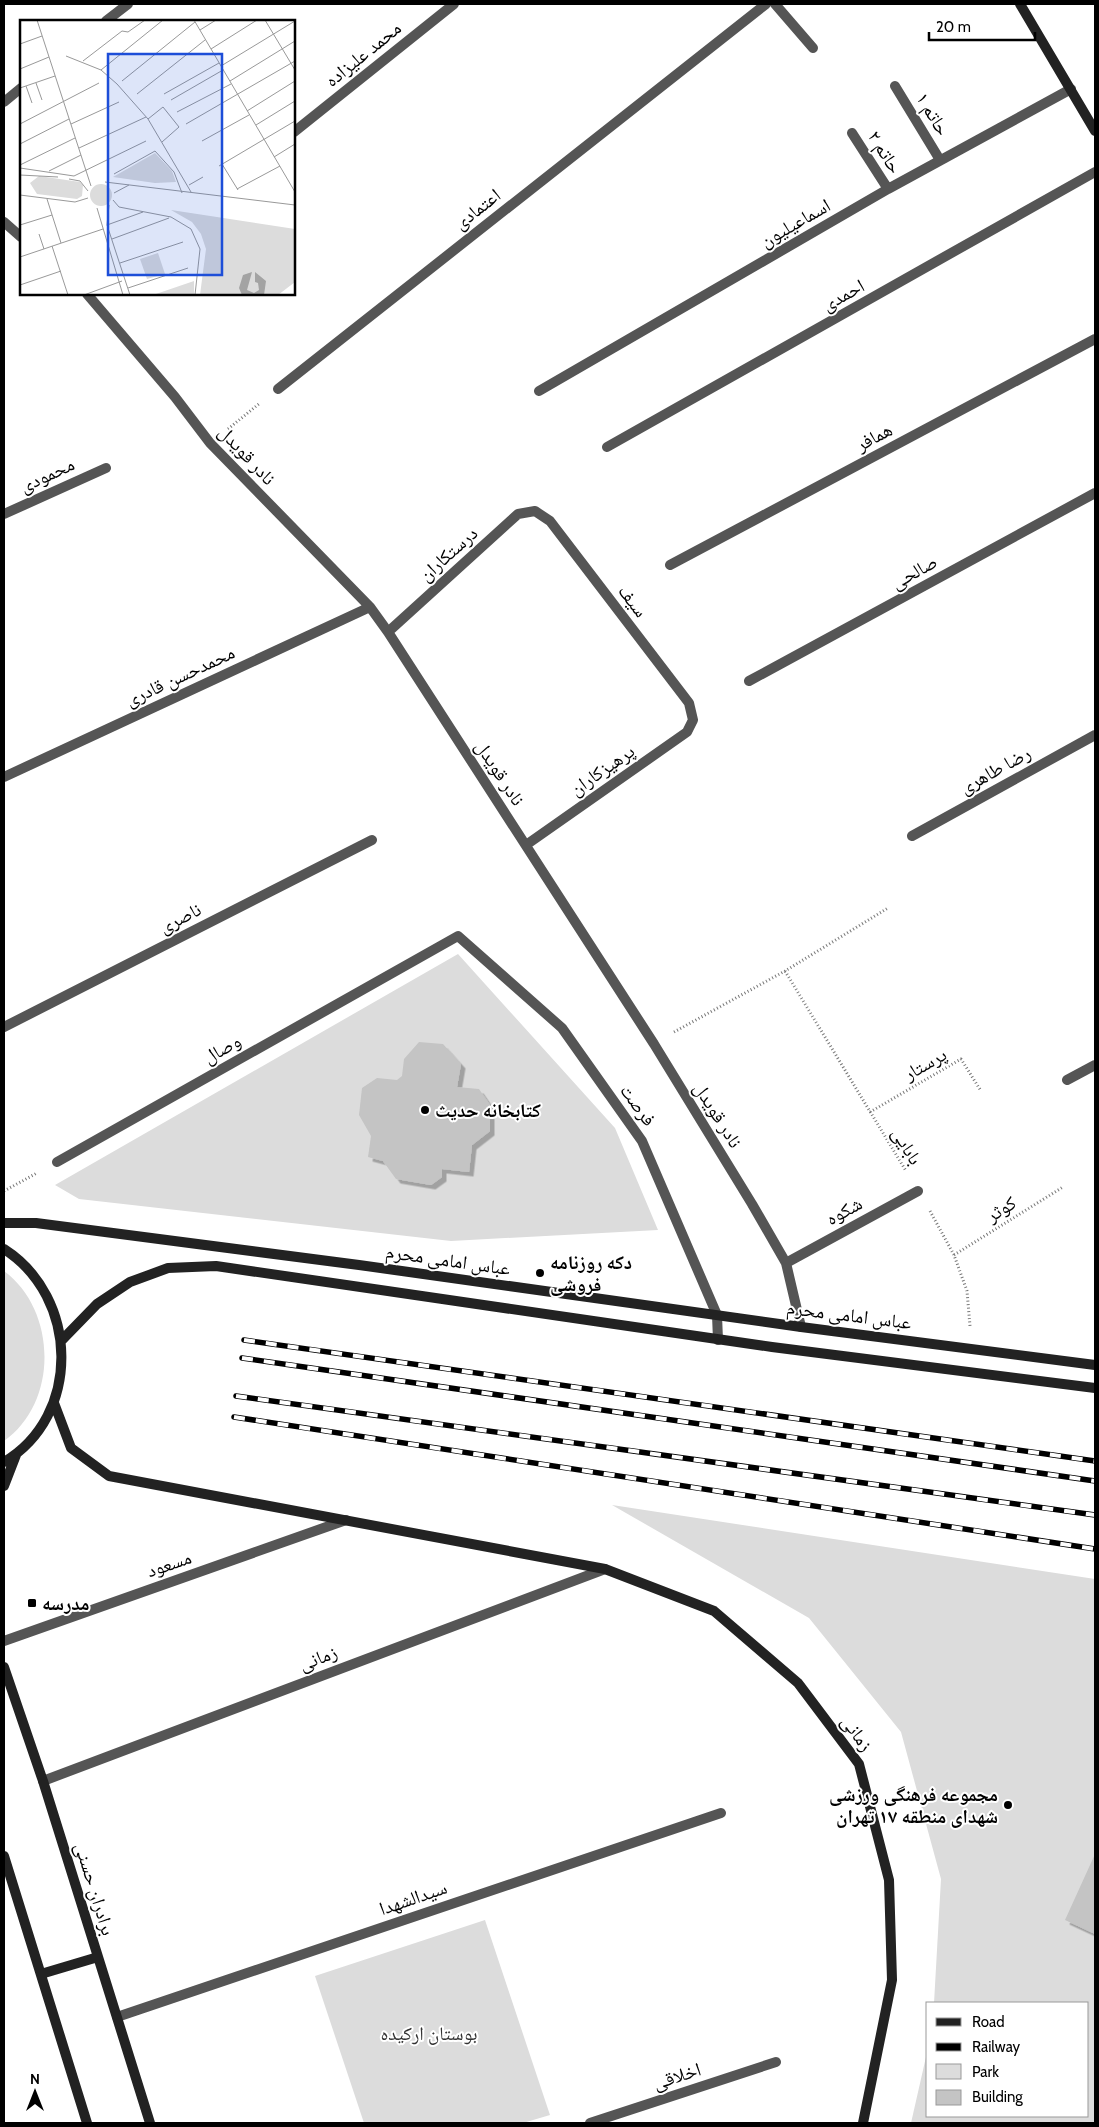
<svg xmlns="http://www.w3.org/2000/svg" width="1099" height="2127" viewBox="0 0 1099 2127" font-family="Cabin,'Noto Naskh Arabic',sans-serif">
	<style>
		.green { fill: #dcdcdc }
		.building { fill: #c4c4c4; filter: url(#shadow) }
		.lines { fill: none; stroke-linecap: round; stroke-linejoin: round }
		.path { stroke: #777; stroke-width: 3; stroke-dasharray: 1 2.5; stroke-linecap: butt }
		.street { stroke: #555; stroke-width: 10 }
		.secondary { stroke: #222; stroke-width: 10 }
		.rail-casing { stroke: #000; stroke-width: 5.5 }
		.rail { stroke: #fff; stroke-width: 4; stroke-dasharray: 11; stroke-linecap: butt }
		.poi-dot { fill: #000; stroke: #fff; stroke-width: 2 }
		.labels { text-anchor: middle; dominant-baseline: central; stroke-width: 4; stroke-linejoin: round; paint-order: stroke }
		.street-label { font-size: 19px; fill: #000; stroke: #fff }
		.poi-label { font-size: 19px; font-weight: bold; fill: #000; stroke: #fff; text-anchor: start }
		.park-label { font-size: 19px; fill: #333; stroke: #fff }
		.inset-road { fill: none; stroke: #999; stroke-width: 1 }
		.view { fill: #1d4ed8; fill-opacity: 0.15; stroke: #1d4ed8; stroke-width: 2.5 }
		.inset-edge { fill: none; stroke: #000; stroke-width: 2.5 }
	</style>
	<defs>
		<filter id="shadow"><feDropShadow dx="4.5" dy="4.5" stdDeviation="0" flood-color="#0004"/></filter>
	</defs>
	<rect width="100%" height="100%" fill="#fff"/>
	<path class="green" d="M458 954 615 1128 658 1230 451 1241 79 1199 55 1185Z
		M4 1271C57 1310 59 1402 4 1441Z
		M612 1505 1095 1579V2123H911L928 2048V2116H1088V2003H934L941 1879 901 1732 809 1618Z
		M485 1920 550 2115 523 2123H364L315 1976Z"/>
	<path class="building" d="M419 1042 443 1044 461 1064 457 1087 479 1089 490 1105V1131L472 1145 469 1172 442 1169V1177L431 1185 396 1179 383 1161 368 1157 371 1136 359 1115 362 1088 377 1078 397 1080 402 1076 404 1059Z
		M1095 1854V1934L1065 1920Z"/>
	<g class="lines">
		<path class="path" d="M228 429 260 403
			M785 971 906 1171
			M674 1032 785 971 888 908
			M870 1112 961 1059 981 1091
			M4 1191 37 1173
			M930 1211 954 1255 967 1291 970 1326
			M954 1255 1063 1187"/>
		<path class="street" d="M775 4 813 48
			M106 21 128 4
			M895 86 940 160
			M4 102 21 88
			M294 132 454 4
			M852 133 888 189
			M4 222 21 237
			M87 294 175 397 210 443 370 607 388 632 654 1044 752 1204 786 1263 801 1327
			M278 389 766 4
			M539 391 888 189 1071 89
			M607 447 1095 172
			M4 514 106 468
			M670 565 1095 339
			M388 632 518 514 535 511 550 521 689 703 693 720 687 732 526 845
			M749 681 1095 493
			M4 777 370 607
			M912 836 1095 735
			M4 1027 372 840
			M1067 1080 1095 1065
			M57 1162 458 936 562 1028 642 1141 717 1315 718 1340
			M786 1263 918 1191
			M4 1641 346 1520
			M43 1781 605 1569
			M117 2017 721 1813
			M590 2123 776 2062"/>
		<path class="secondary" d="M1020 4 1095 131
			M4 1223H36L359 1265 801 1327 1095 1365
			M4 1249C79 1297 82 1416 4 1462
			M62 1340 97 1304 130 1282 168 1268 216 1266 772 1347 1095 1388
			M54 1403 71 1448 109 1476 605 1569 714 1611 798 1683 859 1764 889 1880 892 1980 863 2123
			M4 1486 16 1455
			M4 1667 43 1781 150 2123
			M4 1856 87 2123
			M41 1974 98 1957"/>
		<g class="rail-casing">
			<path id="rail" d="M244 1340 1095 1461
				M242 1358 1095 1481
				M236 1396 1095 1515
				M234 1417 1095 1549"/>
		</g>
		<use href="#rail" class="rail"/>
	</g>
	<g class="poi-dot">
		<circle cx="425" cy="1110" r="5"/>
		<circle cx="540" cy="1273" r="5"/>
		<rect x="27" y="1598" width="10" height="10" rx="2.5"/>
		<circle cx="1008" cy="1805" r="5"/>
	</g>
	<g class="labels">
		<g class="street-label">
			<text transform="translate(363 54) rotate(-39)">محمد علیزاده</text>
			<text transform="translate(933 114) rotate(59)">حاتم ۱</text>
			<text transform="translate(885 152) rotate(58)">حاتم ۲</text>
			<text transform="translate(477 209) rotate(-38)">اعتمادی</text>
			<text transform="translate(795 223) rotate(-30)">اسماعیلیون</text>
			<text transform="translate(843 295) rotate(-29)">احمدی</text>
			<text transform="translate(874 437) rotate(-28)">همافر</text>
			<text transform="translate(247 455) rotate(47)">نادر قویدل</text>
			<text transform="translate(47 475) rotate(-25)">محمودی</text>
			<text transform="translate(448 554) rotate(-42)">درستکاران</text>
			<text transform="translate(914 572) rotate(-29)">صالحی</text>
			<text transform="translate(633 601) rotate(53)">سیف</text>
			<text transform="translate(180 676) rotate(-25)">محمدحسن قادری</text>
			<text transform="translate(602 770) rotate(-35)">پرهیزکاران</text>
			<text transform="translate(995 770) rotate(-29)">رضا طاهری</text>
			<text transform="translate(500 773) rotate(57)">نادر قویدل</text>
			<text transform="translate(180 918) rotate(-27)">ناصری</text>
			<text transform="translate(222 1049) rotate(-29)">وصال</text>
			<text transform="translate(925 1064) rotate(-30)">پرستار</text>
			<text transform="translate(638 1105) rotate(54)">فرصت</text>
			<text transform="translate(718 1115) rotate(58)">نادر قویدل</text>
			<text transform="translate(907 1146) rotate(59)">بابایی</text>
			<text transform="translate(1001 1209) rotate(-32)">کوثر</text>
			<text transform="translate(844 1211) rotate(-29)">شکوه</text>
			<text transform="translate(448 1260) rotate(8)">عباس امامی محرم</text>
			<text transform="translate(849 1315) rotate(7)">عباس امامی محرم</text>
			<text transform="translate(169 1564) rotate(-19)">مسعود</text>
			<text transform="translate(318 1658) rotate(-21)">زمانی</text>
			<text transform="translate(857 1733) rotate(54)">زمانی</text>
			<text transform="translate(95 1889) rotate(73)">برادران حسنی</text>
			<text transform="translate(413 1898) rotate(-19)">سیدالشهدا</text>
			<text transform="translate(677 2076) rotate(-18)">اخلاقی</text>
		</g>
		<g class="poi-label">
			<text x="435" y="1110">کتابخانه حدیث</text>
			<text x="550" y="1262">دکه روزنامه<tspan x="550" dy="22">فروشی</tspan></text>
			<text x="42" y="1603">مدرسه</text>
			<text x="998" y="1794" text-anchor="end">مجموعه فرهنگی ورزشی<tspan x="998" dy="22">شهدای منطقه ۱۷ تهران</tspan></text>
		</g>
		<g class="park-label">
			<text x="429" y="2033">بوستان ارکیده</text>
		</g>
	</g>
	<g transform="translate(20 20)">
		<rect width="275" height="275" fill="#fff"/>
		<path d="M135 133 152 151 156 162 135 163 93 157ZM19 156 60 162 63 165 62 176 57 179 17 174 10 163ZM70 175a11 11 0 1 1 22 0a11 11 0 1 1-22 0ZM151 190 275 209V262L258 275H180L186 229 181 214 172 202ZM138 233 145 254 127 259 120 239ZM174 261V275H133Z" fill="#dcdcdc"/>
		<path d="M232 252 227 270 234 273 239 270 238 263 235 262V252L246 261 244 275H222L219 268 223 255Z" fill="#a3a3a3"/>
		<path class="inset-road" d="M17 0 71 166M174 0 275 172M245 0 275 50M180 10 196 0M0 24 22 16M191 29 237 0M46 36 81 50 97 64 128 99 171 172M63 41 102 11 108 12 125 0M201 46 275 1M0 49 29 37M81 50 143 0M102 61 175 2M210 61 275 21M16 63 22 80M6 66 12 83M0 68 35 56M117 74 185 20M144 74 199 43M151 80 203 50M227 91 275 61M157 92 211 64M128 99 143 87 159 107 142 122M0 104 79 63M51 104 99 82M166 104 275 41M236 105 275 81M182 121 229 95M0 124 49 99M59 128 126 97M254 137 275 124M202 144 218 170M0 145 55 118M199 146 275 101M0 148 54 156 126 121M29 151 61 135M94 154 135 131 154 152 162 173M0 155 38 157M49 159 60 161 68 171M85 162 275 185M169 165 183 157M217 169 260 146M94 173 109 165M0 175 55 182 68 178M27 179 41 223M93 180 99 187 151 197 171 209 180 229 175 275M89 185 87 205 110 275M77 188 103 275M0 205 32 195M87 205 123 192M19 214 24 229M92 219 149 198M32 226 48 275M0 237 83 209M100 243 163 222M0 265 41 251M108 268 168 248M64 275 102 261"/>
		<path class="view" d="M88 34H202V255H88Z"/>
		<rect width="275" height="275" class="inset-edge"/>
	</g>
	<rect width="1099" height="2127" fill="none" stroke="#000000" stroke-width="10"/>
	<rect x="926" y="2002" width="162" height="115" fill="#ffffff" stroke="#999999"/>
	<rect x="936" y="2018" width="25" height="8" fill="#222222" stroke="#999999"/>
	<text x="972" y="2027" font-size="15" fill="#000000">Road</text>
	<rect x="936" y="2043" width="25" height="8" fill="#000000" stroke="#999999"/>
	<text x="972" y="2052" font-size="15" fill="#000000">Railway</text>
	<rect x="936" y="2064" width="25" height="15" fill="#dcdcdc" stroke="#999999"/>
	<text x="972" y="2077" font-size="15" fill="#000000">Park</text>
	<rect x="936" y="2090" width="25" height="15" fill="#c4c4c4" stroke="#999999"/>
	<text x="972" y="2102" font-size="15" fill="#000000">Building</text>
	<g transform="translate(35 2092)" stroke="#ffffff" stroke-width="4" paint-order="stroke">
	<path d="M0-4L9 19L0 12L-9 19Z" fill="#000000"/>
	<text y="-8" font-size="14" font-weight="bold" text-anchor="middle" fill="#000000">N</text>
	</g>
	<path d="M929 32v8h106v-8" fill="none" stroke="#000000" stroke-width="2.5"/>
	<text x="936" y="32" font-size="15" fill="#000000" stroke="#ffffff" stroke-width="4" paint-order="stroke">20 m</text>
</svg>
